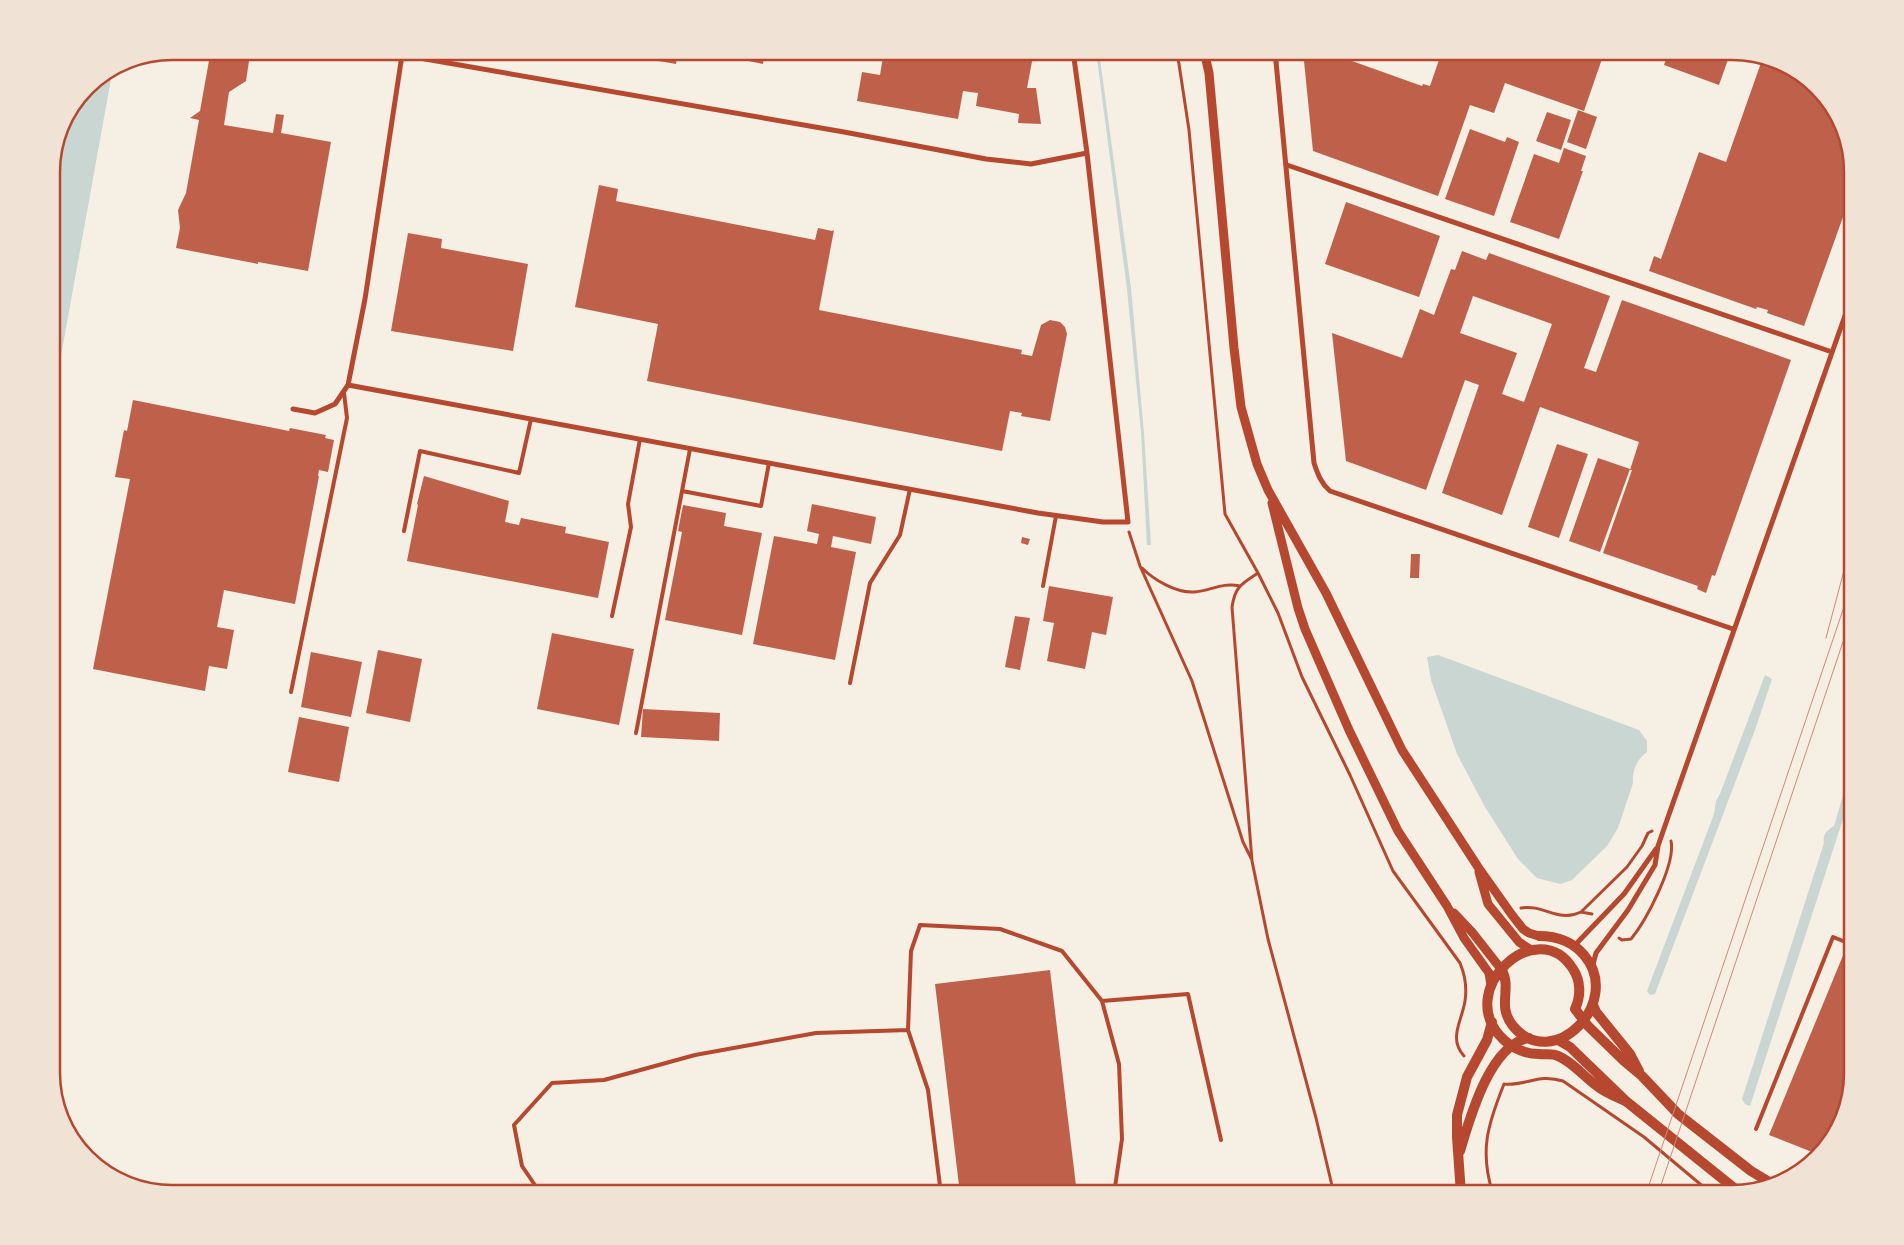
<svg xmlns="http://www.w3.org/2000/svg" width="1904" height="1245" viewBox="0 0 1904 1245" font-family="Ubuntu,sans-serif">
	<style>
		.water { fill: #c9d6d2 }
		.building { fill: #bf614a; fill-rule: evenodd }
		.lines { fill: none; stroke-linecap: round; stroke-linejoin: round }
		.path { stroke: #b5482f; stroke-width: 3 }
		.service { stroke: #b5482f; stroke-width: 4 }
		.minor { stroke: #b5482f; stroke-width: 5 }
		.tertiary { stroke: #b5482f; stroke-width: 9 }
		.secondary { stroke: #b5482f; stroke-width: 10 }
		.tram { stroke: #cf8b77; stroke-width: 1 }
		.rim { fill: none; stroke: #b5482f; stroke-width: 2.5 }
	</style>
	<rect width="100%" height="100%" fill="#f6efe4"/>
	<path class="water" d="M1096 51H1099L1131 288 1144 433 1151 545H1147L1141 432 1127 289Z
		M113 69 109 90 51 411V165L61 126 87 87Z
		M1438 655 1639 730 1647 741V752C1637 759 1632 770 1633 783L1618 828 1607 846 1572 880 1560 884 1537 878 1518 859 1485 807 1457 754 1431 680 1427 657Z
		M1765 675 1772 679 1755 730 1655 994 1650 995 1647 991 1714 814 1716 801 1720 794Z
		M1853 762V789L1843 819 1750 1106 1745 1104 1742 1099 1824 843C1822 835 1827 830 1834 826Z"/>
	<path class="building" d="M623 51H678L676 64 623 55Z
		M700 51H770L769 58 764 57 763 64Z
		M884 51H1034L1027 88H1036L1041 124 1018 123 1019 114 976 106 978 93 963 91 958 119 857 101 862 72 880 75Z
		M1303 51H1324L1422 86 1423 84 1430 86 1440 57 1424 51H1589L1603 56 1584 111 1505 83 1494 113 1470 105 1438 196 1313 151Z
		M1669 51H1731L1719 85 1664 65Z
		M210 55 249 61 246 81 229 92 224 125 273 133 276 114 284 115 281 133 331 142 308 271 258 262V264L176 248 180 228 178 210 186 193 199 120 190 118 200 111Z
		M1762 60 1799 72 1837 112 1853 172V189L1804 326 1767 313 1768 310 1757 307 1756 309 1649 271 1654 256 1661 259 1699 152 1726 162Z
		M1578 110 1597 117 1586 149 1567 142Z
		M1547 112 1571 120 1561 150 1536 141Z
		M1470 129 1505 142 1507 137 1519 142 1494 216 1445 199Z
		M1564 148 1586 156 1581 171H1583L1559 239 1510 222 1534 154 1559 163Z
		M599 185 618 189 616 201 815 240 818 228 832 231 834 230 819 310 1022 350 1021 354 1032 356 1041 325 1050 320 1060 322 1065 327 1067 334 1050 421 1021 416 1022 413 1010 411 1002 451 647 381 658 324 575 307Z
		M1346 202 1440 236 1419 297 1325 264Z
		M408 233 442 239 441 248 528 264 513 351 391 331Z
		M1462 251 1486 260 1489 253 1610 296 1584 368 1596 372 1622 300 1791 360 1715 576 1712 575 1706 593 1697 589 1698 586 1603 553 1632 470H1630L1639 442 1540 407 1502 515 1442 493 1479 385 1465 380 1426 490 1346 461 1332 333 1402 358 1420 309 1434 315 1451 269 1455 270ZM1473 296 1552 324 1524 402 1502 394 1517 353 1460 333Z
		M133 400 289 431 290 428 326 435 325 438 334 440 328 472 319 470 318 476H319L295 604 224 590 217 627 234 630 227 669 209 666 205 691 93 669 130 479 115 477 124 430 127 431Z
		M1557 444 1588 454 1559 538 1528 527Z
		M1598 458 1630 469 1600 552 1569 541Z
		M424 476 509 501 505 522 519 525 521 518 566 527 565 533 609 542 598 598 407 561 418 505 417 504Z
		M812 504 876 517 871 544 833 536 831 547 856 552 835 660 753 644 774 536 817 544 819 534 807 531Z
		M683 505 726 513 724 526 762 533 742 635 665 620 682 532 678 531Z
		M1022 537 1030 539 1028 545 1021 543Z
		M1411 554H1420L1419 578H1410Z
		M1049 586 1113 597 1106 635 1092 632 1085 669 1047 661 1054 623 1043 621Z
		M1015 616 1030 618 1020 670 1005 667Z
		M552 633 634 649 619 725 537 709Z
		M378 650 422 659 410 722 366 713Z
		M311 652 362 662 351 717 301 707Z
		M643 709 720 713 719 741 641 737Z
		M299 717 349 727 339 782 288 772Z
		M1844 953 1853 957V1073L1832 1140 1817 1154 1769 1135Z
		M1050 970 1077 1194H960L935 984Z"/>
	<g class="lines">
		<path class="path" d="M1177 51 1189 130 1225 514 1258 573 1278 613 1302 677 1350 775 1393 871 1460 963C1465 975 1467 988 1465 1001 1462 1021 1448 1038 1464 1056
			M1129 532 1140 566 1192 681 1243 842 1251 858
			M1142 568C1154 580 1176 593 1194 592 1211 591 1221 582 1240 586
			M1258 573C1241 584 1235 587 1232 607L1252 861 1268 939 1316 1118 1334 1194
			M1521 908C1544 904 1558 923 1581 912L1627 867 1642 846 1648 833 1652 831
			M1581 912 1592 914
			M1619 938 1622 940 1631 939C1646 921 1676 864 1671 841
			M1504 1084C1527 1086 1538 1073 1563 1081L1644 1137 1712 1194
			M1493 1194C1479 1151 1488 1124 1504 1084"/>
		<path class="service" d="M682 491 761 506 769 463
			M404 531 420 451 519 473 531 419
			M1043 586 1056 516
			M612 616 631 527 628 504 640 439
			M850 683 870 583 900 535 910 489
			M291 692 347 418 344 393
			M636 733 690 449
			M1849 834 1853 821
			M1102 1001 1188 994 1221 1140
			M908 1030 928 1090 941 1194
			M1756 1129 1833 937 1853 945
			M1149 1193 1209 1187 1215 1194
			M541 1194 522 1166 514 1125 552 1083 604 1080 695 1055 816 1033 908 1030 911 951 920 925 1000 929 1062 951 1102 1001 1119 1064 1122 1139 1114 1194"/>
		<path class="minor" d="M1275 51 1314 463C1318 475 1321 483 1330 491L1733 629
			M402 55 844 132 986 159 1031 164 1087 153
			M1287 165 1832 352
			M348 385 1038 513 1103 522H1128L1087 153 1073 51
			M293 409 315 413 335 404 348 385 365 299 402 55 384 51
			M1574 946 1624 894 1656 849
			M1592 968 1596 953 1628 910 1655 865 1658 846 1667 820 1853 293"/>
		<path class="tertiary" d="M1204 51 1209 73 1234 348 1241 407 1257 464 1268 490 1326 593 1402 750 1478 867 1512 915 1523 929 1529 933 1539 936
			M1272 503 1298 608 1305 629 1349 730 1398 831 1447 906 1464 938 1489 973 1491 985
			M1479 872 1488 904 1519 942 1531 950
			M1454 913 1472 932 1501 969"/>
		<path class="secondary" d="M1501 969C1513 988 1496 1005 1513 1026 1553 1074 1624 1002 1584 955 1572 941 1556 936 1539 936
			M1593 1005 1596 1012 1630 1054 1639 1071
			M1558 1040 1570 1047 1627 1102 1739 1192
			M1627 1102C1617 1097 1606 1093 1597 1086 1584 1077 1573 1062 1558 1056 1552 1053 1545 1055 1539 1054 1526 1054 1514 1049 1504 1040 1451 991 1538 912 1573 969 1581 981 1581 996 1575 1009L1588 1026 1624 1061 1642 1076 1678 1114 1751 1171 1771 1183
			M1460 1151C1470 1118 1490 1044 1529 1038
			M1461 1194 1457 1137V1115L1467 1077 1487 1040 1492 1022"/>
		<path class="tram" d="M1826 638 1853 537
			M1646 1194 1853 580
			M1658 1194 1853 612"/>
	</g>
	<path d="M0 0H1904V1245H0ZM172 60H1732A112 112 0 0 1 1844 172V1073A112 112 0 0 1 1732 1185H172A112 112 0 0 1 60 1073V172A112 112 0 0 1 172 60Z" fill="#f1e2d6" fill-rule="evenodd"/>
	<path class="rim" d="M172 60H1732A112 112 0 0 1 1844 172V1073A112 112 0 0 1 1732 1185H172A112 112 0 0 1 60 1073V172A112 112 0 0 1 172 60Z"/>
</svg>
